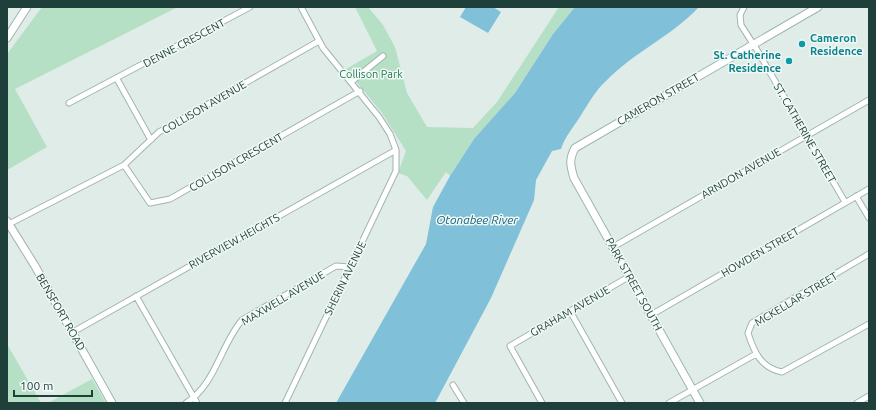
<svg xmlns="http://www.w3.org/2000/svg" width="876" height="410" viewBox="0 0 876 410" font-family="Ubuntu,sans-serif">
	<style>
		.green { fill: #b5e0c6 }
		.water { fill: #80c0d8 }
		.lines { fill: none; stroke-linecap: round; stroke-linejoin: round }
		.minor-casing { stroke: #a1b5b0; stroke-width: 7 }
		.tertiary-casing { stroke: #a1b5b0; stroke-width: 9 }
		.minor { stroke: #fff; stroke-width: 5 }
		.tertiary { stroke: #fff; stroke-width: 7 }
		.culture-dot { fill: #0f9aa8; stroke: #f0f9f5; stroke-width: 1.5 }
		.labels { text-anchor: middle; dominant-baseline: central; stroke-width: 3; stroke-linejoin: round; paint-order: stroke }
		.culture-label { font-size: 11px; font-weight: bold; fill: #0d838f; stroke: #f0f9f5; text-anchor: start }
		.street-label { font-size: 11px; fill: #1e3f3a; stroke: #f0f9f5 }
		.park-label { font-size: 11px; fill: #247a4f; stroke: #f0f9f5 }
		.water-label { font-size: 12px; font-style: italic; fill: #126181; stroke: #f0f9f5 }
	</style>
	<rect width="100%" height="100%" fill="#dfece8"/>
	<path class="green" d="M42 7H178L15 89 47 147 7 170V54Z
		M355 7H368L383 25 395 47 407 93 427 127 473 128 497 102 559 7H575L553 34 515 93 474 139 450 176 446 172 427 200 407 176 398 173 406 151 382 113 346 69 377 51Z
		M7 344 41 403H7Z
		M92 379 106 403H48Z"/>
	<path class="water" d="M466 7H493L501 12 488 33 460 17Z
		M575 7H699C672 36 634 52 606 81 595 91 589 103 581 115 574 127 565 136 561 149L552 151 536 180 534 200 491 298 435 403H336L426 244 433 207 450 176 474 139 515 93 553 34Z"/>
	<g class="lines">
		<g class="minor-casing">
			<path id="minor" d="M744 7 740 15 741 25 757 50 845 202
				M117 79 151 140
				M351 82 383 56
				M69 103 250 7
				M124 165 150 203 170 199 360 91
				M856 196 869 218
				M9 224 124 165 159 132 319 41
				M613 247 869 100
				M869 254 752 323 748 333C754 352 761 368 782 372L869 324
				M136 296 197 403
				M570 311 622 403
				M651 315 869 189
				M73 332 396 150
				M453 385 464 403
				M186 403C216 384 220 346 242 320L336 266 350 267
				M285 403 396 171V150L390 134 379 117 323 48 301 7
				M542 403 510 346 630 276
				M669 403 756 354
				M857 403 869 396"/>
		</g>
		<g class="tertiary-casing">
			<path id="tertiary" d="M7 38 27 7
				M7 221 35 266 112 403
				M700 403 574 178C570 165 569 159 575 148L818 7"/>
		</g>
		<use href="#minor" class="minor"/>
		<use href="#tertiary" class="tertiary"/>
	</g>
	<g class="culture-dot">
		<circle cx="802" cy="44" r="4"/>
		<circle cx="789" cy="61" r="4"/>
	</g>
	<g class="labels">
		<g class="culture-label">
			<text x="810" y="38">Cameron<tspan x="810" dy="13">Residence</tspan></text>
			<text x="781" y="55" text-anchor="end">St. Catherine<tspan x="781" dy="13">Residence</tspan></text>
		</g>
		<g class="street-label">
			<text transform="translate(184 43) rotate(-28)">DENNE CRESCENT</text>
			<text transform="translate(658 99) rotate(-30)">CAMERON STREET</text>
			<text transform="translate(204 107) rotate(-30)">COLLISON AVENUE</text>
			<text transform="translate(805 133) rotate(60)">ST. CATHERINE STREET</text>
			<text transform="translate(236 162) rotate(-30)">COLLISON CRESCENT</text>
			<text transform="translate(741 173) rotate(-30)">ARNDON AVENUE</text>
			<text transform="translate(234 241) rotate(-29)">RIVERVIEW HEIGHTS</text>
			<text transform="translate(760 252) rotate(-30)">HOWDEN STREET</text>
			<text transform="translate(345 278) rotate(-64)">SHERIN AVENUE</text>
			<text transform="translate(634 284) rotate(61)">PARK STREET SOUTH</text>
			<text transform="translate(283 298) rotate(-31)">MAXWELL AVENUE</text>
			<text transform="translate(796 299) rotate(-31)">MCKELLAR STREET</text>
			<text transform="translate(570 311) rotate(-30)">GRAHAM AVENUE</text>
			<text transform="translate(61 312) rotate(60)">BENSFORT ROAD</text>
		</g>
		<g class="park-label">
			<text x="371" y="74">Collison Park</text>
		</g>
		<g class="water-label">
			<text x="477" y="219">Otonabee River</text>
		</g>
	</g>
	<rect width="876" height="410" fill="none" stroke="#1e3f3a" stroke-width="16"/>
	<path d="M14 390v6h78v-6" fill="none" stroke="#1e3f3a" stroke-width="2"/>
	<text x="20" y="390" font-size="12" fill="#1e3f3a" stroke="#f0f9f5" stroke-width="3" paint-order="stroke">100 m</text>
</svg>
